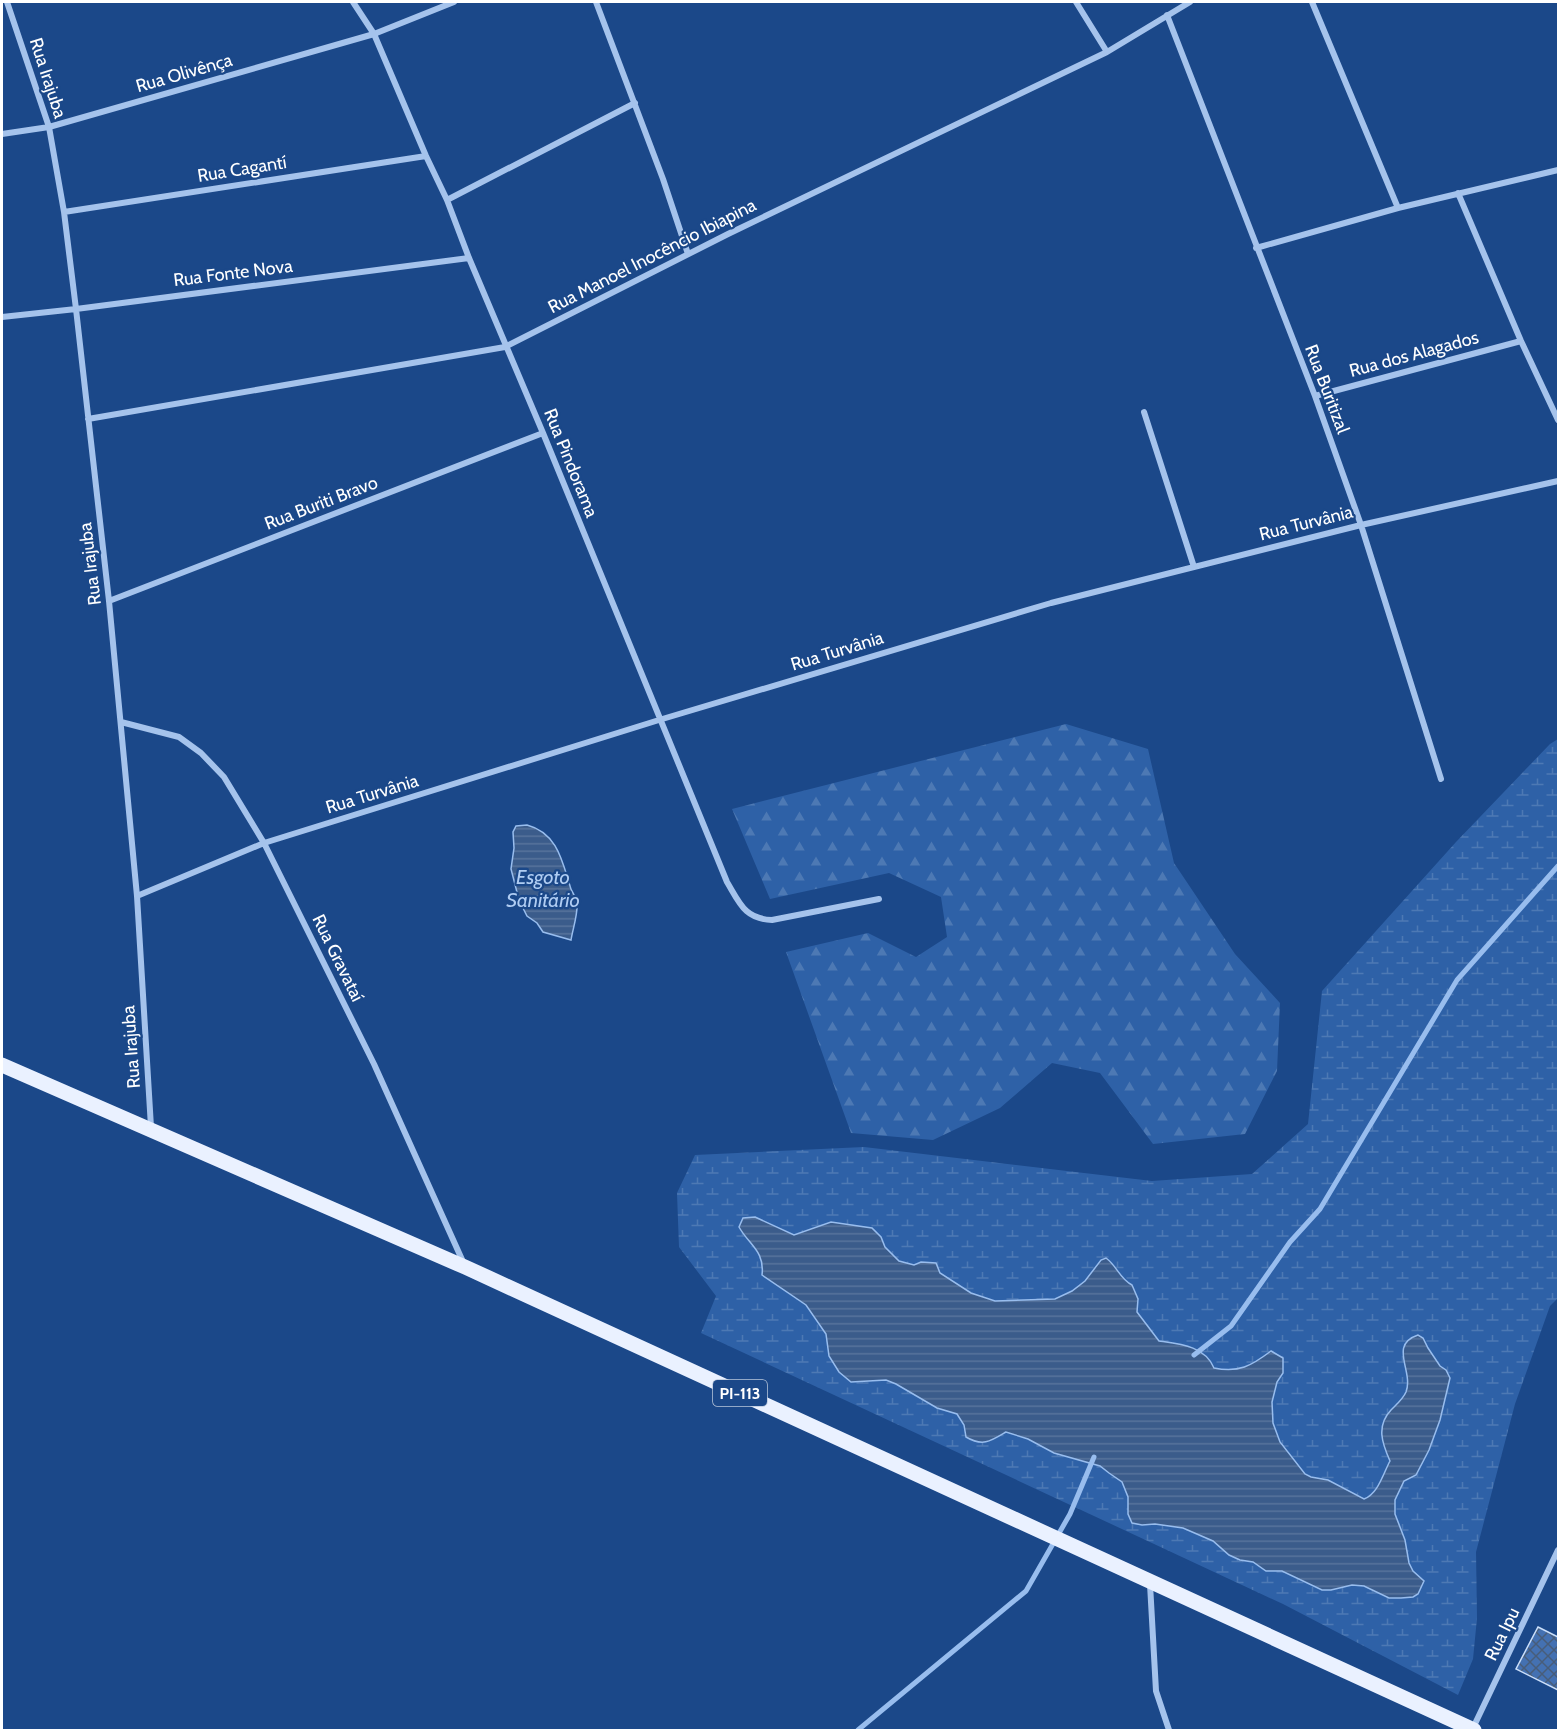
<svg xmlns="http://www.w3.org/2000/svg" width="1560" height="1732" viewBox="0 0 1560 1732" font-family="Cabin,sans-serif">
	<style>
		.forest { fill: url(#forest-firs) }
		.wetland { fill: url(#wetland-marsh) }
		.water { fill: url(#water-rules); stroke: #98bdee; stroke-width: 1.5 }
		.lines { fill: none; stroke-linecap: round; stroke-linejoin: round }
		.stream { stroke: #98bdee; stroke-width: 5 }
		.building { fill: url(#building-cross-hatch); stroke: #cadef9; stroke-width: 1.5 }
		.minor { stroke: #a5c3ec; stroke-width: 6 }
		.primary { stroke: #eaf1ff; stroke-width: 15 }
		.labels { text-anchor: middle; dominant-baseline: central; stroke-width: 4.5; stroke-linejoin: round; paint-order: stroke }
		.shield { fill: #1b4889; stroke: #bbc8dc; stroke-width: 1.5 }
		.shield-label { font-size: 16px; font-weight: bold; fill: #fff }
		.street-label { font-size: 18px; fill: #fff; stroke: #1b4889 }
		.water-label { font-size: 20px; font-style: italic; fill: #b0cdf3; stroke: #1b4889 }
	</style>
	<defs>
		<pattern id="forest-firs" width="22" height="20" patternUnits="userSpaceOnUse" patternTransform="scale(1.5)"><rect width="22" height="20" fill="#2e61a7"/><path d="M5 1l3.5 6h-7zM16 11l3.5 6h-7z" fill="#4d79b4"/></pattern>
		<pattern id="wetland-marsh" width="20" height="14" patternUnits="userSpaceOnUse" patternTransform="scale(1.5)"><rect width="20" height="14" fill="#2e61a7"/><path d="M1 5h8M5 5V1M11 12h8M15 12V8" fill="none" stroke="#4d79b4"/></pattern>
		<pattern id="water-rules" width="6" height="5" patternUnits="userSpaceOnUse" patternTransform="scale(1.5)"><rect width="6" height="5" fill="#3b5c8b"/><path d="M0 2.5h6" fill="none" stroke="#58749c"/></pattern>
		<pattern id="building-cross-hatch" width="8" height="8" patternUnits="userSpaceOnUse" patternTransform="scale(1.5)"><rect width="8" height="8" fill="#4471b2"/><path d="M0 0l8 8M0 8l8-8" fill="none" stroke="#485d7a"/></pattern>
	</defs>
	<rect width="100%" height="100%" fill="#1b4889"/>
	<path class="forest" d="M1066 724 1148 749 1174 863 1235 954 1280 1003 1277 1071 1245 1134 1153 1144 1100 1073 1052 1063 1000 1108 933 1140 851 1133 786 952 868 933 916 957 947 937 941 897 889 873 770 899 732 809Z"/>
	<path class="wetland" d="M1558 739V1298L1550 1306 1515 1404 1476 1552 1477 1618 1473 1659 1458 1695 1283 1604 701 1333 716 1296 679 1247 677 1193 695 1155 864 1147 1152 1181 1252 1174 1308 1124 1322 991 1456 842 1550 744Z"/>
	<path class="water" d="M527 825C557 833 562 860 570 886 571 892 577 897 577 903 578 914 573 928 571 940L543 932 537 923 527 916 519 900 511 869 514 848 513 832 516 826Z
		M755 1217 794 1235 831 1222 872 1228 881 1237 885 1247 899 1261 914 1265 921 1262 936 1263 940 1273 971 1293 995 1301 1055 1299 1072 1291 1085 1281 1101 1260 1106 1258C1117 1266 1120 1279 1132 1285L1138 1299 1137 1312 1159 1341C1180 1344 1205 1346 1214 1368 1239 1373 1251 1366 1271 1351L1283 1358V1373L1277 1382 1272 1402 1273 1423 1280 1442 1305 1474 1311 1477 1328 1480 1364 1499C1378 1494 1383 1474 1390 1461 1382 1443 1376 1426 1391 1410 1397 1404 1403 1399 1406 1392 1414 1371 1388 1345 1418 1335L1423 1338 1428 1348 1440 1366 1446 1370 1450 1378 1440 1420 1429 1450 1416 1475 1404 1481 1395 1500V1514L1405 1540 1409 1563 1413 1571 1424 1581 1418 1594 1413 1597 1401 1598H1389L1364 1586 1352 1585 1331 1590H1322L1282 1571H1266L1253 1562 1240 1560 1229 1555 1213 1541 1183 1528 1155 1524 1142 1525 1132 1523 1128 1514V1497L1122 1482 1109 1473 1100 1466 1054 1453 1028 1439 1006 1432C991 1441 983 1447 966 1437L964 1425 957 1414 937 1408 896 1384 886 1380 851 1382 839 1372 829 1356 826 1334 806 1305 762 1275C765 1251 749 1245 739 1227L743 1218Z"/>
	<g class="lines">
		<path class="stream" d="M1194 1355 1231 1326 1290 1242 1320 1209 1457 980 1558 866
			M858 1730 1026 1591 1070 1514 1094 1457"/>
	</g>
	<path class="building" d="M1538 1627 1558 1637V1690L1516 1669Z"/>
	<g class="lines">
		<path class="minor" d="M7 2 49 127 64 212 76 309 109 601 137 896 151 1127
			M353 2 374 34 426 156 447 200 469 258 543 433 727 882C740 904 745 919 772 920L879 899
			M596 2 663 179 688 254
			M1076 2 1107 52
			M1312 2 1398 208
			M1167 15 1315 396 1361 525 1441 779
			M2 134 49 127 374 34 454 2
			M1458 193 1521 341 1558 420
			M447 200 635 103
			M64 212 426 156
			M1256 248 1398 208 1558 170
			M2 317 76 309 469 258
			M1315 396 1521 341
			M1144 412 1194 567
			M88 419 505 347 728 234 1107 52 1190 2
			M109 601 543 433
			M121 722 179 737 201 753 224 777 264 843 374 1064 464 1264
			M137 896 264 843 659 720 1051 603 1361 525 1558 481
			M1150 1584 1156 1691 1169 1730
			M1473 1728 1558 1550"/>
		<path class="primary" d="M2 1065 465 1267 1474 1730"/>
	</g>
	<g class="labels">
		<rect class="shield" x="713" y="1380" width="54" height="26" rx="4.5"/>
		<g class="shield-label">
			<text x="740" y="1393">PI-113</text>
		</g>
		<g class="street-label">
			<text transform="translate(184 73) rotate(-16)">Rua Olivênça</text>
			<text transform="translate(48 78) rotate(72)">Rua Irajuba</text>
			<text transform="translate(242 169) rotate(-9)">Rua Cagantí</text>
			<text transform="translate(652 256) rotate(-27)">Rua Manoel Inocêncio Ibiapina</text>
			<text transform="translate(233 273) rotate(-7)">Rua Fonte Nova</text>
			<text transform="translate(1414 354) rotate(-15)">Rua dos Alagados</text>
			<text transform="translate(1327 389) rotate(69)">Rua Buritizal</text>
			<text transform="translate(571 463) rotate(68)">Rua Pindorama</text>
			<text transform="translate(321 503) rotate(-21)">Rua Buriti Bravo</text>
			<text transform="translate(1306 523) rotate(-14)">Rua Turvânia</text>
			<text transform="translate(90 564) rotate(-97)">Rua Irajuba</text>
			<text transform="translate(837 651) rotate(-17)">Rua Turvânia</text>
			<text transform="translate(372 794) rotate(-17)">Rua Turvânia</text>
			<text transform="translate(338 958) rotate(64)">Rua Gravataí</text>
			<text transform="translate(131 1047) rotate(-94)">Rua Irajuba</text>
			<text transform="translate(1502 1634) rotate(-64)">Rua Ipu</text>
		</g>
		<g class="water-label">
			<text x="543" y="877">Esgoto<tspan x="543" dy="23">Sanitário</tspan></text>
		</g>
	</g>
	<rect width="1560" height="1732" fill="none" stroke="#ffffff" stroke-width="6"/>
</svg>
